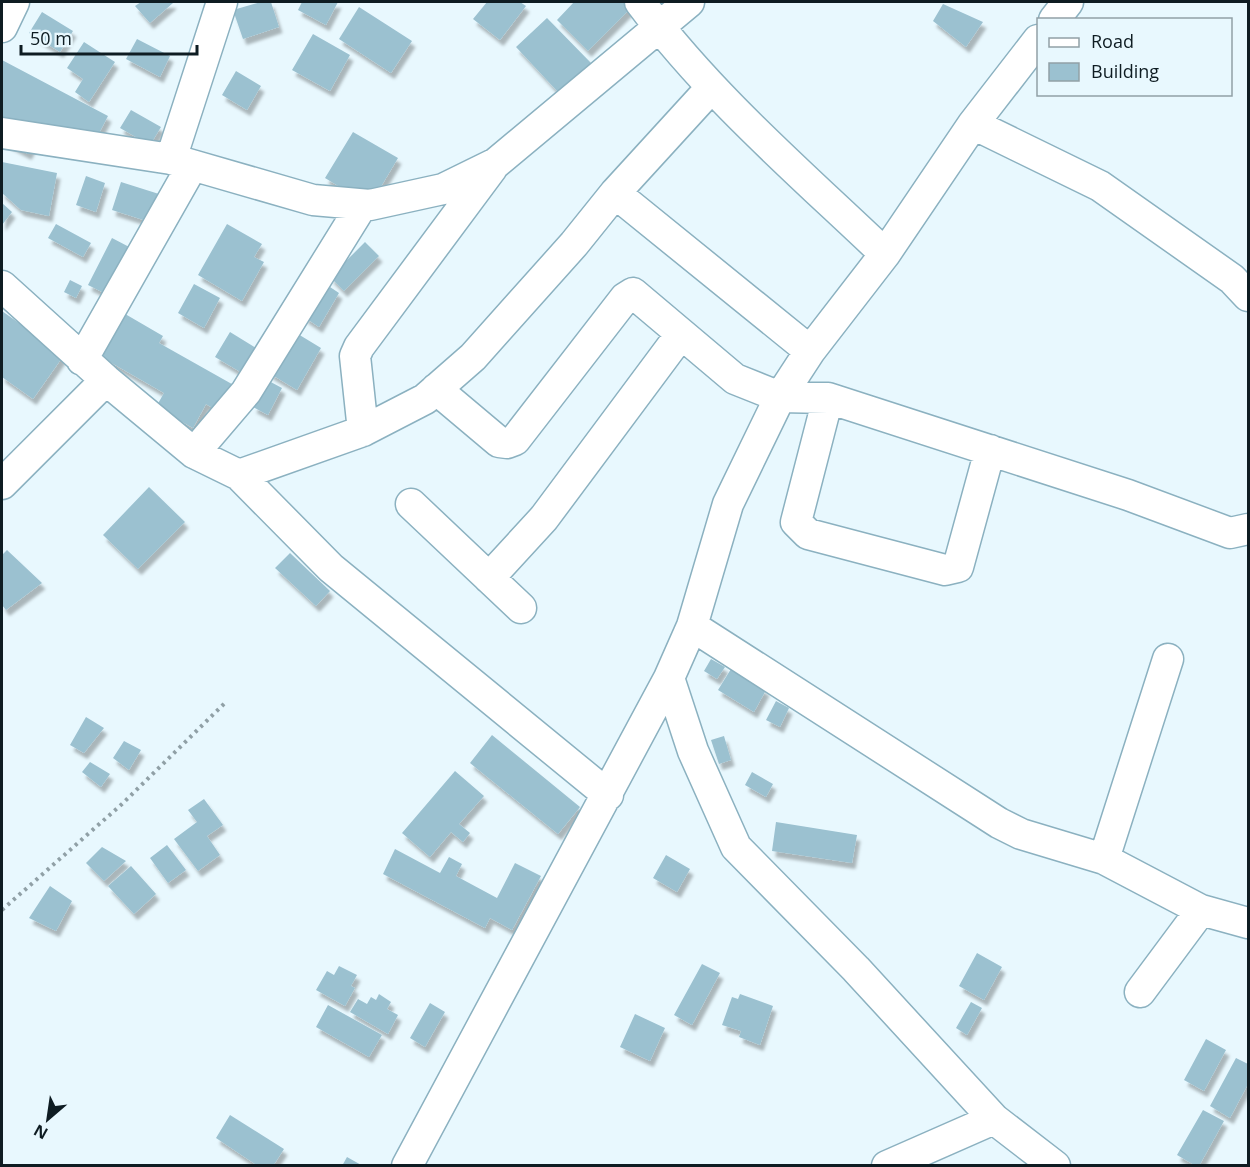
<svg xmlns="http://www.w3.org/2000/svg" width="1250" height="1167" viewBox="0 0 1250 1167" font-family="'Open Sans',sans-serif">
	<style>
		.building { fill: #9bc1d0; filter: url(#shadow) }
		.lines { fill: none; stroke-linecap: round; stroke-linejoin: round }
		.minor-casing { stroke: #8bb1c0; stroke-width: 33 }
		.path { stroke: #90a0a6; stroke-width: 4; stroke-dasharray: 3 4.5; stroke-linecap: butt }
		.minor { stroke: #fff; stroke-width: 30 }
	</style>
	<defs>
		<filter id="shadow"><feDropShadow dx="3.5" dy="6" stdDeviation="1.5" flood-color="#0004"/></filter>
	</defs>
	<rect width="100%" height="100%" fill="#e8f8fe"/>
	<path class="building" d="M141 2H172L173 3 150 23 135 6Z
		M261 2H271L279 27 243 39 233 10Z
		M302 2H338L326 25 298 10Z
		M487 2H520L526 6 500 40 473 19Z
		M574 2H633L635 4 588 51 557 20Z
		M943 4 983 22 966 47 933 21Z
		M359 7 412 41 391 73 339 39Z
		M42 12 73 31 60 52 29 33Z
		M547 18 591 63 559 93 516 47Z
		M313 34 350 55 330 91 292 70Z
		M137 39 170 56 160 77 126 59Z
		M84 42 115 62 89 102 75 92 83 79 67 68Z
		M2 60 108 116 88 154 41 130 28 154 2 140Z
		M236 71 261 86 247 110 222 95Z
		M131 110 161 127 150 145 120 128Z
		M353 132 398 158 370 205 325 178Z
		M2 162 57 173 49 216 21 210 2 193Z
		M86 176 105 183 96 212 76 205Z
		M121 182 159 194 150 222 112 210Z
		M2 203 12 212 2 225Z
		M56 224 91 243 83 257 48 238Z
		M227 224 262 244 254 257 264 262 242 301 198 275Z
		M112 238 135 250 112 297 88 285Z
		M365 242 379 256 344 291 330 277Z
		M70 280 82 286 76 298 64 292Z
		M324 283 339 293 319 327 304 317Z
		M194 284 220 298 204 328 178 313Z
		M2 311 64 355 33 399 2 377Z
		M120 311 163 336 159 343 246 392 231 419 206 404 193 428 156 407 164 393 96 354Z
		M293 331 321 348 297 390 269 373Z
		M230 332 256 348 254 380 215 357Z
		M267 380 282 388 268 415 253 407Z
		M149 487 185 522 138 569 103 535Z
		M7 550 42 583 6 610 2 605V555Z
		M290 553 330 591 316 606 275 568Z
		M711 659 725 667 717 679 704 671Z
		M731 669 766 690 754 712 718 690Z
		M776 701 789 708 780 727 766 720Z
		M86 717 104 728 84 753 70 745Z
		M492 735 580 807 558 834 470 763Z
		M724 736 731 760 719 764 711 740Z
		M124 741 141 750 129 770 113 758Z
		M90 762 110 774 101 787 82 772Z
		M455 771 484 796 459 824 470 833 463 842 451 832 430 857 402 833Z
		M752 772 773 784 766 797 745 785Z
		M204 799 223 825 207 836 220 855 198 871 174 839 197 822 188 810Z
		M776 822 857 835 852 863 772 851Z
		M167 845 186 870 168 883 150 858Z
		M102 847 126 861 104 881 86 863Z
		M395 849 440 873 449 857 462 864 456 876 497 898 515 863 541 876 512 930 490 918 485 928 383 874Z
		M666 855 690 869 677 892 653 878Z
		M131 866 156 894 134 914 108 886Z
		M50 886 72 901 56 931 29 918Z
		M977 953 1002 967 984 1000 959 986Z
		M702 964 720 973 692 1025 674 1015Z
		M339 966 357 975 351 986 355 988 345 1006 316 990 327 971 334 975Z
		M379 994 391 1002 387 1009 398 1015 388 1034 350 1012 358 999 367 1004 371 997 376 1000Z
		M740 994 773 1006 760 1045 739 1037 741 1031 722 1025 732 997 738 999Z
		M971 1002 982 1008 967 1035 956 1028Z
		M430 1003 445 1012 425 1047 410 1038Z
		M328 1005 382 1035 369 1057 316 1027Z
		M635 1014 665 1028 650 1061 620 1047Z
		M1206 1039 1226 1050 1204 1091 1184 1080Z
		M1236 1058 1248 1064V1084L1230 1118 1210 1106Z
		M1203 1110 1224 1121 1199 1166H1196L1177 1155Z
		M230 1115 284 1149 273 1166H258L216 1138Z
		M347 1157 363 1166H342Z"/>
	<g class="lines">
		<g class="minor-casing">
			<path id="minor" d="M640 2C710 96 800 173 885 254
				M1054 20 1068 2
				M2 27 14 2
				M1038 40 973 124 885 254 810 351 780 397 728 504 692 626 669 678 693 751 736 847 856 969 994 1119 1055 1166
				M973 124 1100 186 1232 279 1248 296
				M2 133 171 159 313 200 370 205 443 189 496 163 689 2
				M171 159 222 2
				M615 193 810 351
				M2 286 106 380 194 453 239 475 331 568 608 795
				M82 360 192 166
				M436 389 499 442 507 443 515 440 625 298 633 293 735 379 780 397 828 398 1128 495 1230 533 1248 529
				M828 398 796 522 808 534 945 570 958 567 990 450
				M363 431 355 356 359 347 492 168
				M194 453 246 392 362 205
				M239 475 363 431 425 399 473 357 574 244 615 193 711 88
				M2 484 106 380
				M411 504 521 608
				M489 578 544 518 681 334
				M692 626 999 823 1021 834 1104 859 1201 910 1248 923
				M1104 859 1168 659
				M1140 992 1201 910
				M407 1166 669 678
				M887 1166 994 1119"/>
		</g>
		<path class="path" d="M2 910 122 804 227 701"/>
		<use href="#minor" class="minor"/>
	</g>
	<rect width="1250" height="1167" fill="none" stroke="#0e1c22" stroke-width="6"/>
	<rect x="1037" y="18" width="195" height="78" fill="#e8f8fe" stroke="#91a0a6" stroke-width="1.5"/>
	<rect x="1049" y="38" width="30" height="9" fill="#ffffff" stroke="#91a0a6" stroke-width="1.5"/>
	<text x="1091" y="48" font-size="18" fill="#0e1c22">Road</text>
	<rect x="1049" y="63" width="30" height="18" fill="#9bc1d0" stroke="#91a0a6" stroke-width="1.5"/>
	<text x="1091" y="78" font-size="18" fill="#0e1c22">Building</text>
	<g transform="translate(48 1119) rotate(209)" stroke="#e8f8fe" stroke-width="4.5" paint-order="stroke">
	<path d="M0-4.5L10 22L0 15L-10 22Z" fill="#0e1c22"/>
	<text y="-9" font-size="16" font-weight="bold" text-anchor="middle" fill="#0e1c22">N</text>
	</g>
	<path d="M21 45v9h176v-9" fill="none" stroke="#0e1c22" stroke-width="3"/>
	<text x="30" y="45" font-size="18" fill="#0e1c22" stroke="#e8f8fe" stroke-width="4.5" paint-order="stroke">50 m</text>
</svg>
